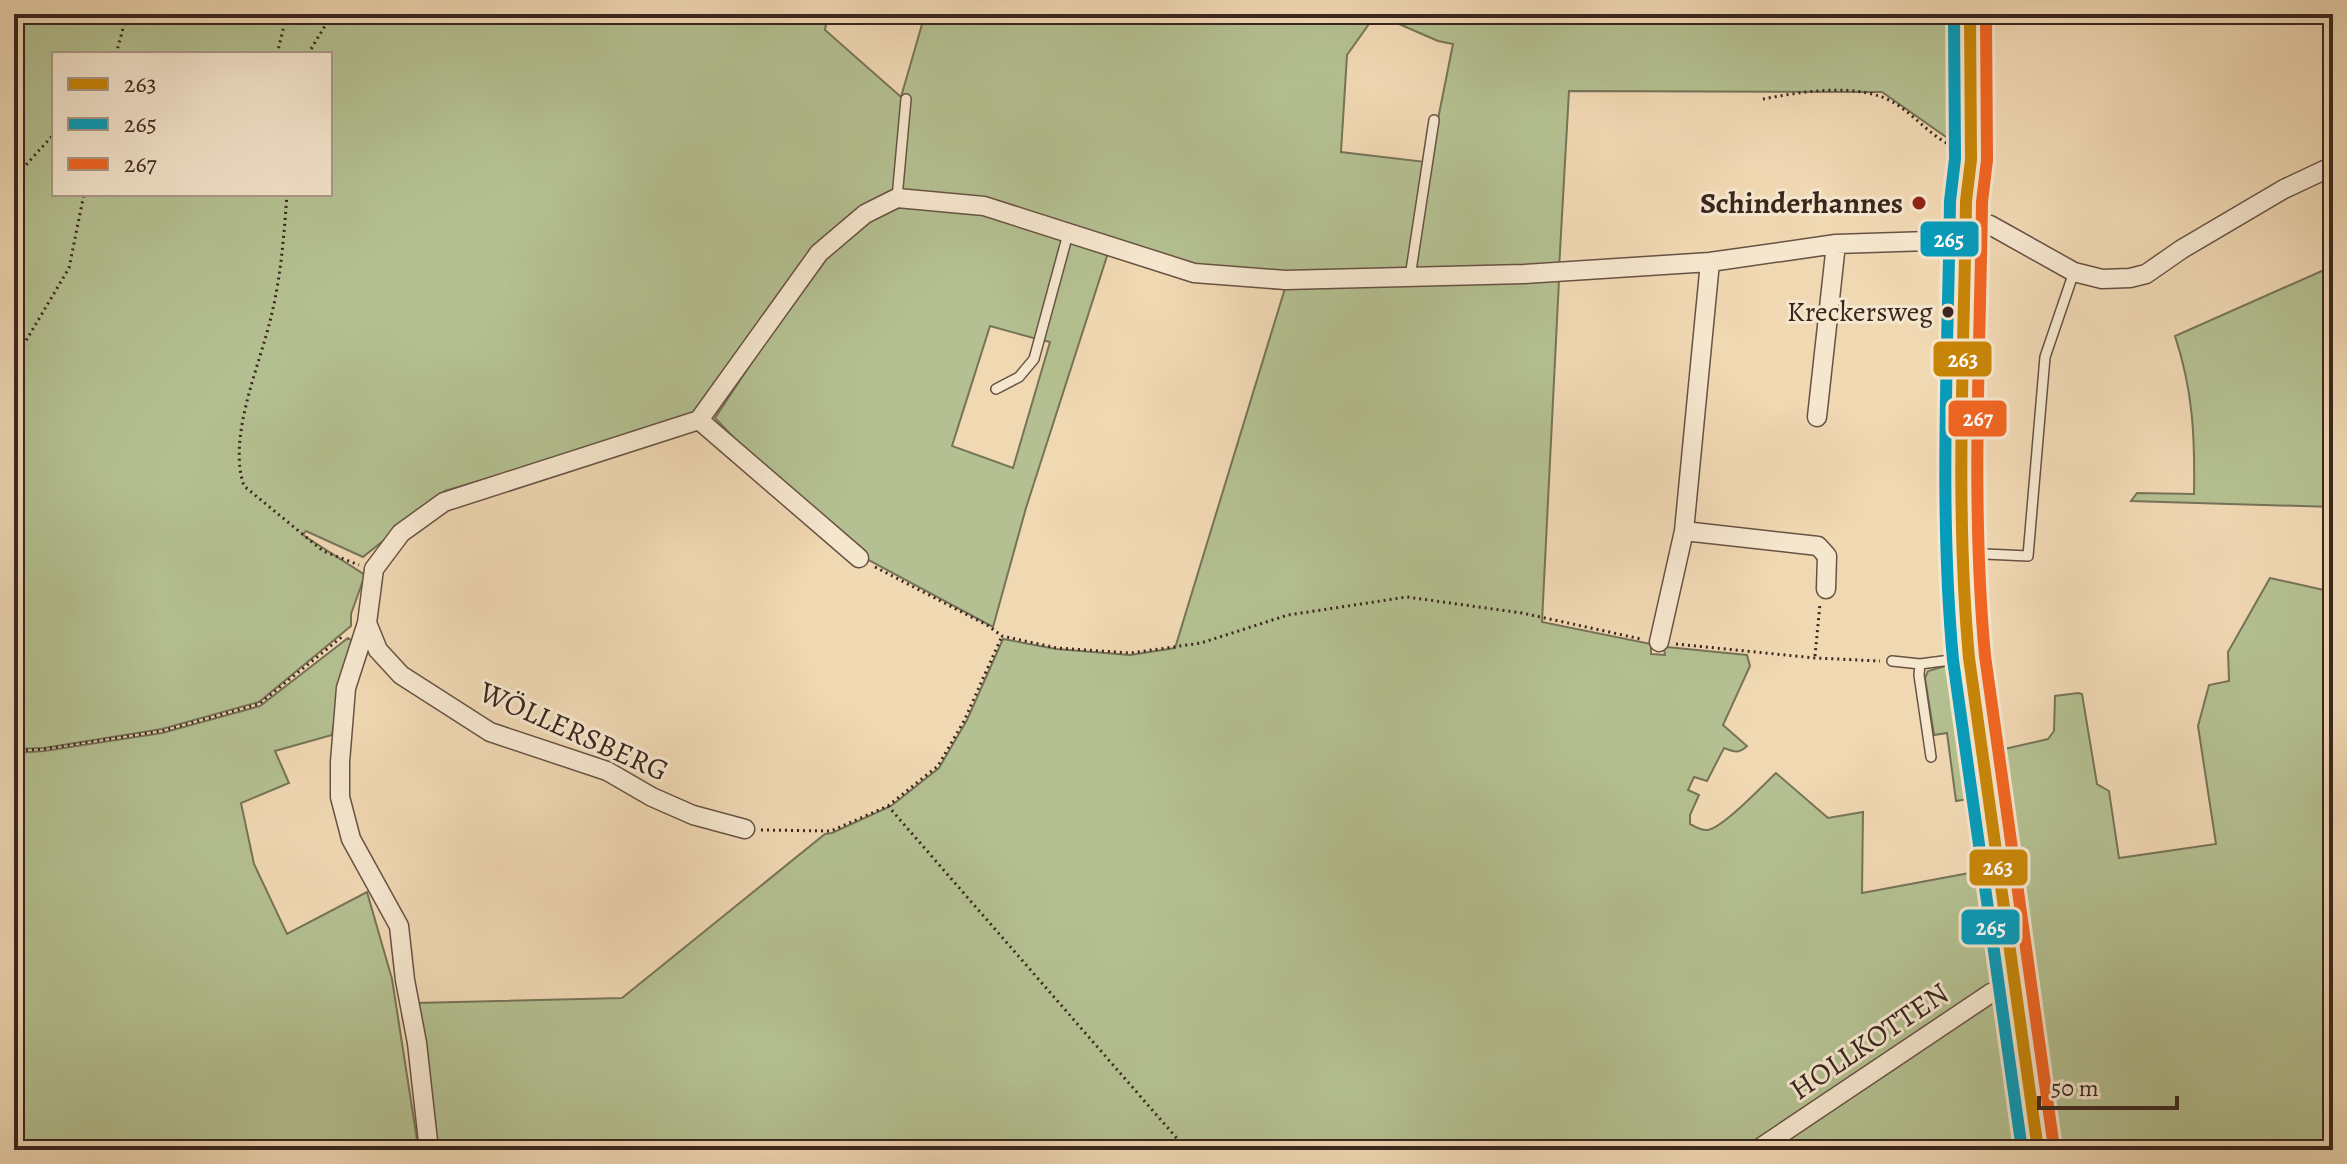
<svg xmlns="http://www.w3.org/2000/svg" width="2347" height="1164" viewBox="0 0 2347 1164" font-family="Alegreya,serif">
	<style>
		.green { fill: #b4c091; stroke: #777358; stroke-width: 2; fill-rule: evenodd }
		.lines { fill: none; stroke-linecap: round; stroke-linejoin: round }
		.service-casing { stroke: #685243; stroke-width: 12 }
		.minor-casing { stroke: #685243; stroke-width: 21 }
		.secondary-casing { stroke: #3a261e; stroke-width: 29 }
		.path { stroke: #3a261e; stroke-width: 3; stroke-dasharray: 2 4; stroke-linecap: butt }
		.service { stroke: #f5e6ce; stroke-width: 9 }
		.minor { stroke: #f5e6ce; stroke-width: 18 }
		.secondary { stroke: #f5e6ce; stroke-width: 26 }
		.bus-1-casing { stroke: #f5e6ce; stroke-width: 18 }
		.bus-2-casing { stroke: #f5e6ce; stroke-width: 18 }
		.bus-3-casing { stroke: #f5e6ce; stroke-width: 18 }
		.bus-1 { stroke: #c88608; stroke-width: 12 }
		.bus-2 { stroke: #069cbc; stroke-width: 12 }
		.bus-3 { stroke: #f26522; stroke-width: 12 }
		.poi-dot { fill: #8f2418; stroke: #f5e6ce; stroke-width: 3 }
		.bus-dot { fill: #3a261e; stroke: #f5e6ce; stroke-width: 3 }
		.labels { text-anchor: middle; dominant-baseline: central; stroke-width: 6; stroke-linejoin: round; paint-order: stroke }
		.bus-label { font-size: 28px; fill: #3a261e; stroke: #f5e6ce; text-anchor: end }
		.poi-label { font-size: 30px; font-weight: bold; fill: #3a261e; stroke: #f5e6ce; text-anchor: end }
		.street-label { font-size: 30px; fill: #3a261e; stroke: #f5e6ce }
		.line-badge { stroke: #f5e6ce; stroke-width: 3 }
		.badge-label { font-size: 22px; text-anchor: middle; font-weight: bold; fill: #fff }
	</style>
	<rect width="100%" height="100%" fill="#f0d8b3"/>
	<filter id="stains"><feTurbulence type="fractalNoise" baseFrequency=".0025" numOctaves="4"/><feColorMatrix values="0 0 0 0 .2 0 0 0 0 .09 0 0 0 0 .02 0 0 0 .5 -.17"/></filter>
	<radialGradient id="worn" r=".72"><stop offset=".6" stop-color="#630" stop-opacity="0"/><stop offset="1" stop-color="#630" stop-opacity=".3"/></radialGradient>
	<path class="green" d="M14 14H828L825 30 901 97 925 14H1376L1347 55 1341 152 1426 162 1407 273 1195 270 1103 242 901 196 909 97H902L894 195 863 212 701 411 639 434 445 491 363 557 306 531 303 535 365 575 351 614V626L259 702 162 729 44 748 14 749ZM54 54H330V194H54Z
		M1376 14H1960L1959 135 1949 139 1882 92 1569 91 1559 269 1413 273 1438 119 1453 44 1438 41Z
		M1978 14H1991L1987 139 1983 136Z
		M898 201 983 210 1064 236 1037 339 990 326 952 446 1013 468 1050 342 1042 340 1070 239 1108 253 1026 508 993 627 861 556 786 492 715 418 822 256Z
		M2333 266V507L2131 501 2137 493 2194 494C2195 436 2193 391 2175 336Z
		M1559 280 1542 622 1651 644V654L1665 655 1664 649 1667 647 1747 655 1750 666 1723 725 1747 746C1739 754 1734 752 1724 748L1707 781 1694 777 1688 790 1699 795 1690 815V824C1696 827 1701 831 1708 830 1724 827 1763 785 1776 773L1828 818 1863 812 1862 893 1991 869 2006 975 1749 1150H431L415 1003 622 998 825 834 832 833 891 806 939 768 967 720 1003 639 1056 649 1130 655 1175 648 1286 285Z
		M2270 578 2333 592V1150H2054L2020 917 2000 750 2048 739 2054 731 2055 696 2078 693 2082 694 2097 784 2109 791 2119 858 2216 844 2198 726 2209 685 2229 681 2228 652Z
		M348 638 354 642 341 680 332 735 275 751 289 783 241 803 254 864 287 934 367 892 392 979 418 1146 393 1150H14V753L44 751 162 733 260 706Z
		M1949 665 1958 669 1977 795 1974 798 1956 801 1947 733 1934 735 1925 678 1928 671Z
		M2003 1001 2007 1004 2031 1150H1765L1988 1004Z"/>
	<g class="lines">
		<g class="service-casing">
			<path id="service" d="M897 198 906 99
				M1410 277 1434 120
				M996 389 1019 377 1034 359 1068 234
				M1964 553 2028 556 2045 357 2074 272
				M1892 661 1920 664
				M1931 757 1919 675 1920 664 1966 658"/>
		</g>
		<g class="minor-casing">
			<path id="minor" d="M1817 417 1836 244
				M699 420 859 558
				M1684 531 1818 546 1827 556 1826 589
				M367 623 346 688 340 762V797L351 839 399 926 405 980 417 1043 429 1150
				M1659 642 1684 531 1710 262
				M745 829 693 815 652 797 607 771 490 732 401 675 378 650 367 623 374 569 401 533 444 502 699 420 819 253 865 214 897 198 984 206 1194 273 1285 280 1524 274 1710 262 1836 244 1929 241 1981 225H1990L2074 272 2102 279 2130 278 2146 274 2182 249 2284 189 2333 166
				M1757 1150 1991 993 2015 986"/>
		</g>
		<g class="secondary-casing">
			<path id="secondary" d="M1970 14 1971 160 1966 201 1961 509 1963 592 1969 658 2038 1150"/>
		</g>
		<path class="path" d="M116 54 127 14
			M277 54 287 14
			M308 54 332 14
			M1763 99C1801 92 1860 81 1896 104 1915 116 1929 134 1950 145
			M14 178 54 134
			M287 194C284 235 281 277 271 317 260 365 227 437 244 486L323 551 359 565
			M14 361 69 268 84 194
			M875 567 987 625 1002 636 1057 648 1131 653 1201 643 1288 615 1407 597 1522 613 1641 639
			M1676 644 1815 658 1880 661
			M1815 656 1820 604
			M14 751 44 749 162 731 259 704 343 636
			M888 806 938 766 964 721 1002 636
			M761 830 831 831 888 806 1187 1150"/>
		<use href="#service" class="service"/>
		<use href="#minor" class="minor"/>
		<use href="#secondary" class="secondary"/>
		<g class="bus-1-casing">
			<path id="bus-1" d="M1970 14 1971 160 1966 201C1964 353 1955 506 1969 658L2038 1150"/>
		</g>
		<g class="bus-2-casing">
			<path id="bus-2" d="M1954 14 1955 159 1950 201C1948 354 1939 508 1953 660L2022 1150"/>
		</g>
		<g class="bus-3-casing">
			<path id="bus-3" d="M1986 14 1987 160 1982 202C1980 353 1971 505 1985 656L2054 1148"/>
		</g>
		<use href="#bus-1" class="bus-1"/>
		<use href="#bus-2" class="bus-2"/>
		<use href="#bus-3" class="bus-3"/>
	</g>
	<circle class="poi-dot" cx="1919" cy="203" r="8"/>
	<circle class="bus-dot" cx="1948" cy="312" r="7"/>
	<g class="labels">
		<g class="bus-label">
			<text x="1933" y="312">Kreckersweg</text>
		</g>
		<g class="poi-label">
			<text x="1903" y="203">Schinderhannes</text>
		</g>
		<g class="street-label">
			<text transform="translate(574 731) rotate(24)">WÖLLERSBERG</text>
			<text transform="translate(1869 1041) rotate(-34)">HOLLKOTTEN</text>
		</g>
	</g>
	<g class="line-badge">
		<rect x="1919" y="220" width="61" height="38" rx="8" fill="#069cbc"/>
		<rect x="1932" y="340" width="61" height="38" rx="8" fill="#c88608"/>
		<rect x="1947" y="399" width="61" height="39" rx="8" fill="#f26522"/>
		<rect x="1968" y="848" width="61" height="39" rx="8" fill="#c88608"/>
		<rect x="1960" y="908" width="61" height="38" rx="8" fill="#069cbc"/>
	</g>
	<g class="badge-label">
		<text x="1949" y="247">265</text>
		<text x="1963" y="367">263</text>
		<text x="1978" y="426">267</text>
		<text x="1998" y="875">263</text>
		<text x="1991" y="935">265</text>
	</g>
	<rect width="2347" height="1164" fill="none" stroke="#f0d8b3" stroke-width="48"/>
	<rect x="16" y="16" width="2315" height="1132" fill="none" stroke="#3a261e" stroke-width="4"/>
	<rect x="24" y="24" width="2299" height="1116" fill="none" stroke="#3a261e" stroke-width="2"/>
	<rect x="52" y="52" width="280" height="144" fill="#f5e6ce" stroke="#aa9988" stroke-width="2"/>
	<rect x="68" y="78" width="40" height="12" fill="#c88608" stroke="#aa9988" stroke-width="2"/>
	<text x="124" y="92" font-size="24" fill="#3a261e">263</text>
	<rect x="68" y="118" width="40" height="12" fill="#069cbc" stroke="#aa9988" stroke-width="2"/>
	<text x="124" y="132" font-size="24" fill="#3a261e">265</text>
	<rect x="68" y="158" width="40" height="12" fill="#f26522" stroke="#aa9988" stroke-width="2"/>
	<text x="124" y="172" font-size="24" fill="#3a261e">267</text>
	<path d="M2039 1096v12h138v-12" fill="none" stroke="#3a261e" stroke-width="4"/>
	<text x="2051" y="1096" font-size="24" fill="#3a261e" stroke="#f5e6ce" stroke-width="6" paint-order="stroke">50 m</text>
	<rect width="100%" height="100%" filter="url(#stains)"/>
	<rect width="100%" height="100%" fill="url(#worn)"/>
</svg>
